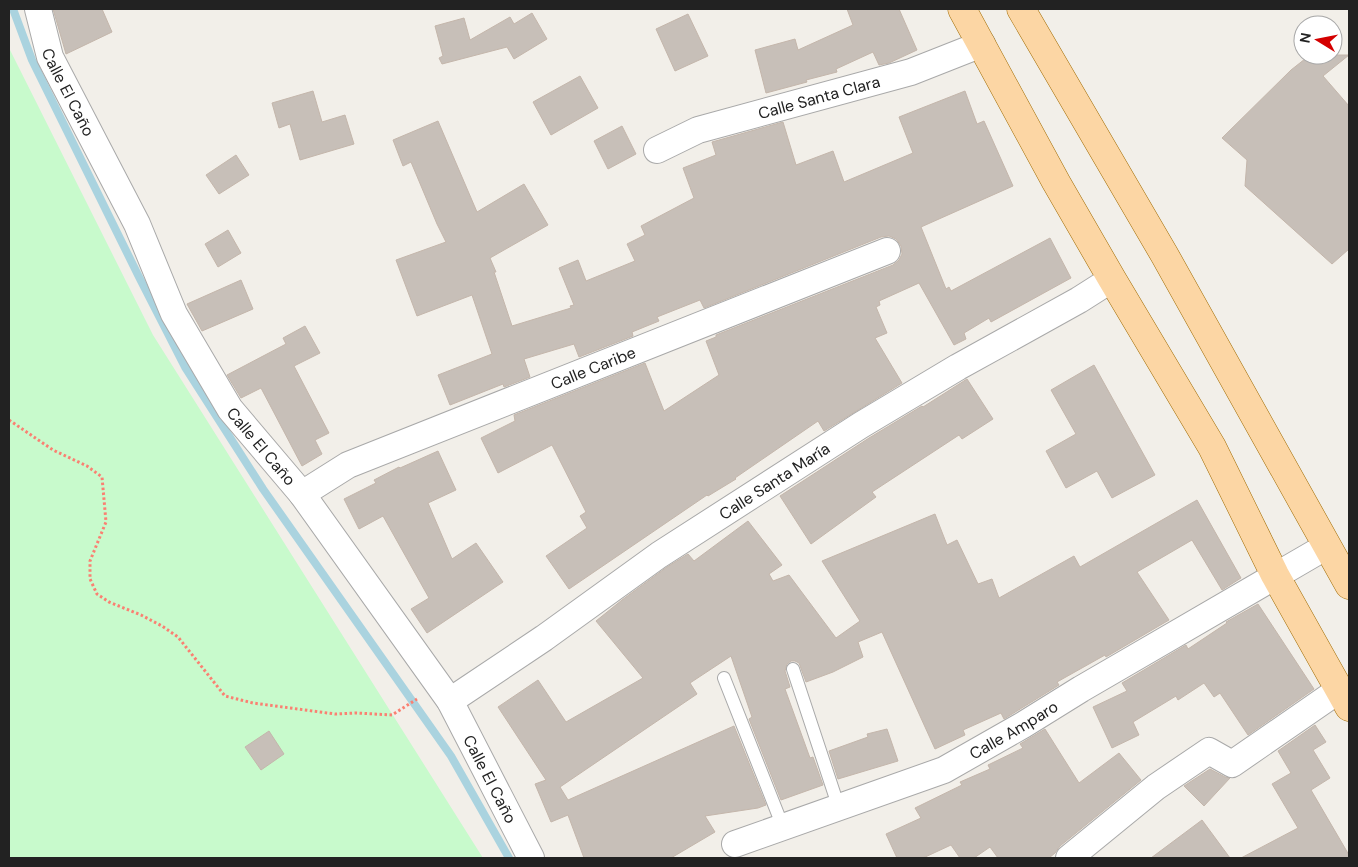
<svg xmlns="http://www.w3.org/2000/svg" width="1358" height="867" viewBox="0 0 1358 867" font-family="'DM Sans',sans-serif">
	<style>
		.park { fill: #c8facc }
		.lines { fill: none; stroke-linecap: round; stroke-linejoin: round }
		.stream { stroke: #aad3df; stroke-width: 8 }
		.building { fill: #c7bfb8; stroke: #c4b6ab }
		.lane-casing { stroke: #a9a9a9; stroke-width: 14 }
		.street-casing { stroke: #a9a9a9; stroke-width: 28 }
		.primary-casing { stroke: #a06b00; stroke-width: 29 }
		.path { stroke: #fa8072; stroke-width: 3; stroke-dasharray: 2.5 2.5; stroke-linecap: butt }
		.lane { stroke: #fff; stroke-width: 12 }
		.street { stroke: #fff; stroke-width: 26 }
		.primary { stroke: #fcd6a4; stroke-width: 28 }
		.labels { text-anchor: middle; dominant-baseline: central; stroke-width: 4; stroke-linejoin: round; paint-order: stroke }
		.street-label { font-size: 16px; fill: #222; stroke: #fff }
	</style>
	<rect width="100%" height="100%" fill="#f2efe9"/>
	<path class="park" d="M9 48 153 335 483 858H9Z"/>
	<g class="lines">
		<path class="stream" d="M13 9 32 60 139 277 185 367 263 489 451 756 509 858"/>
	</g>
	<path class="building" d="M53 9H102L112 32 66 54Z
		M847 9H899L917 50 889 63 879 65 873 52 836 69 837 72 806 80 807 82 766 93 755 50 795 39 798 50 853 25Z
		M532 13 547 39 514 59 507 47 442 64 439 58 443 56 435 26 464 18 470 40 510 17 514 24Z
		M688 14 708 56 675 71 656 29Z
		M1310 55H1349L1323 76 1349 106V249L1332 264 1245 186 1247 160 1222 138 1291 70Z
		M580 76 598 108 551 135 533 102Z
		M313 91 322 122 345 115 354 144 300 160 290 124 279 128 272 103Z
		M965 91 977 124 984 121 1013 186 921 227 946 289 949 287 951 291 1050 238 1071 278 991 322 989 318 964 333 966 339 954 345 919 283 879 301 880 305 876 307 887 333 875 338 902 383 824 431 818 421 735 478 736 479 708 496 707 495 569 589 546 556 587 528 580 516 586 512 552 445 498 473 481 438 515 421 514 415 645 363 664 411 719 375 706 341 716 337V335L893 265 899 260 902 254 901 246 896 239 889 236 881 237 704 308 700 300 657 317 659 321 632 332 633 336 579 357 574 344 524 359 530 377 504 387 503 384 450 405 438 375 492 354 472 295 417 316 396 260 446 242 437 224 411 162 403 166 393 140 438 121 477 212 524 184 548 225 490 258 496 272H494L512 326 571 308 570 306 574 305 559 268 578 260 586 281 635 261 627 244 645 235 641 226 694 198 683 168 716 155 712 142 783 122 796 165 833 151 844 182 913 153 899 117Z
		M622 126 636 154 608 169 594 141Z
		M236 155 249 175 219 194 206 175Z
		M228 230 241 253 218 267 205 244Z
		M241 280 253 309 202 331 187 304Z
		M305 326 320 353 294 366 329 433 315 440 322 454 302 466 261 388 241 398 227 375 286 344 283 338Z
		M1094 365 1155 475 1112 498 1097 471 1066 488 1046 451 1076 434 1051 390Z
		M967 379 993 419 962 439 959 435 872 492 876 497 811 544 780 496 869 438 922 406 923 407Z
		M438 451 456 490 428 503 452 559 476 543 503 582 427 633 411 609 429 598 383 516 359 529 344 499 376 483 374 480 399 467 400 468Z
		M1197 500 1241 578 1222 590 1192 540 1137 572 1169 620 1106 657 1105 655 1057 682 1059 685 1004 719 1001 713 963 730 965 735 935 749 882 632 858 642 863 657 833 672 806 682 799 663 795 661H791L787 664 785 671 790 687 785 689 810 758 813 757 823 785 781 800 749 719 752 717 731 656 690 683 697 694 560 787 568 800 734 726 766 805 758 808 705 816 715 832 671 858H584L568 815 551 822 535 784 546 780 498 707 538 680 566 722 643 678 596 621 622 600 667 567 688 554 694 561 748 521 782 565 769 574 773 581 789 575 836 638 860 621 822 561 935 514 947 545 957 540 978 584 992 579 999 598 1074 556 1080 567Z
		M1258 604 1314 689 1248 735 1220 693 1214 697 1204 683 1178 700 1176 696 1133 722 1139 735 1112 748 1093 707 1127 691 1122 683 1186 645 1188 649 1227 623 1226 622Z
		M1315 725 1326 742 1313 750 1330 778 1311 790 1349 855V858H1241L1298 828 1272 784 1291 773 1278 751Z
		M887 729 898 761 838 779 829 751 868 737 867 734Z
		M1045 729 1079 783 1119 753 1141 780 1060 846 1055 853 1049 858H998L990 847 974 858H960L951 845 923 858H897L886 834 921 818 915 808 962 785 960 782 990 769 988 765 1023 748 1020 744Z
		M269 731 284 754 261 770 245 747Z
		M1210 769 1225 777 1230 778 1204 806 1184 786Z
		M1202 820 1230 858H1151Z"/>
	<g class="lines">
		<g class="lane-casing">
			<path id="lane" d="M793 669 839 808
				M724 678 783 827"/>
		</g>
		<g class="street-casing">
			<g id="street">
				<path id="s1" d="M38 9 50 57 137 224 174 314 230 409 302 494 450 701 531 858"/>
				<path id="s2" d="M657 150 698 130 911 72 982 44"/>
				<path id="s3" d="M302 494 348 465 887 251"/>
				<path id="s4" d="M450 701 544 638 659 555 861 425 958 367 1079 300 1112 279"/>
				<path id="s5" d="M735 844 944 770 1023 725 1081 689 1327 546"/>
				<path d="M1069 858 1156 787 1209 751 1232 764 1339 690"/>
			</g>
		</g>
		<g class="primary-casing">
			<path id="primary" d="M962 9 1056 182 1112 279 1212 447 1275 575 1349 707
				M1021 9 1164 254 1349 585"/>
		</g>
		<path class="path" d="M9 420 53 450 87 466 102 477 106 522 90 561V579L97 594 109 602 141 615 162 626 178 637 225 696 253 703 335 714 357 713 392 715 417 699"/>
		<use href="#lane" class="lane"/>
		<use href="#street" class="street"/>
		<use href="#primary" class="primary"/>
	</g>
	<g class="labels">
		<g class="street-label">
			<text stroke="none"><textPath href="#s1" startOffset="89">Calle El Caño</textPath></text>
			<text stroke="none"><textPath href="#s2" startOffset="171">Calle Santa Clara</textPath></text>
			<text stroke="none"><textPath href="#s3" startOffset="318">Calle Caribe</textPath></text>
			<text stroke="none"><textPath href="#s1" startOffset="494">Calle El Caño</textPath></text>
			<text stroke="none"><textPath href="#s4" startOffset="392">Calle Santa María</textPath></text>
			<text stroke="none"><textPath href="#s5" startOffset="302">Calle Amparo</textPath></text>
			<text stroke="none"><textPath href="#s1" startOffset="899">Calle El Caño</textPath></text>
		</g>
	</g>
	<rect width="1358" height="867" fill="none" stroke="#222222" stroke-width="20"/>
	<g transform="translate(1318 40) rotate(280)"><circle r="24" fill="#ffffff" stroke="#a7a7a7"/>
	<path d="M0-4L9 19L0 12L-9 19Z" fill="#d40000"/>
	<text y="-8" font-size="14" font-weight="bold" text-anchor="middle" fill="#222222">N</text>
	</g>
</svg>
